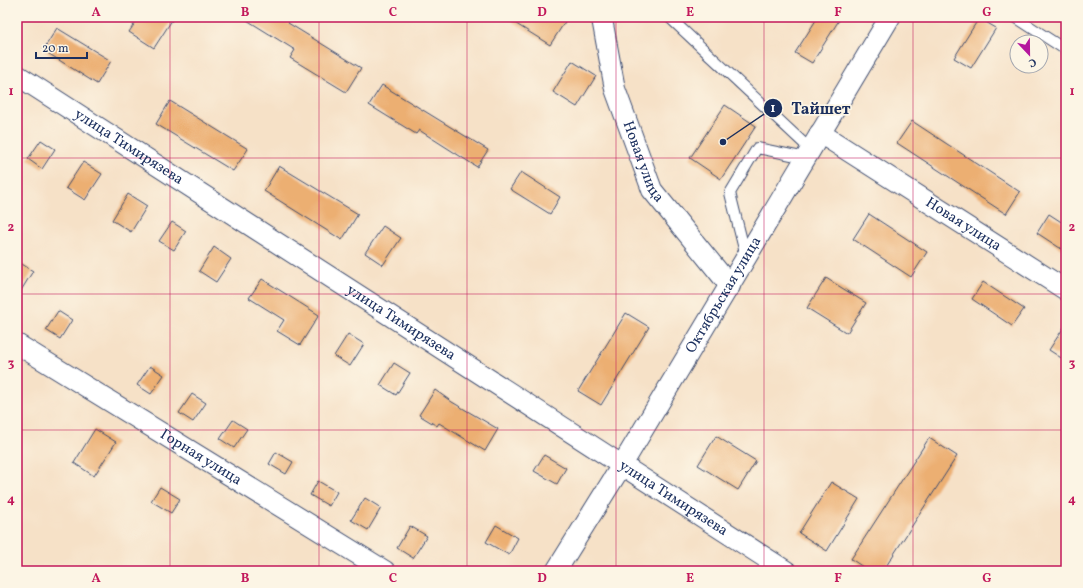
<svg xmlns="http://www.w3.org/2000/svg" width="1083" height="588" viewBox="0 0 1083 588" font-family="Vollkorn,serif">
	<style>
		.building { fill: #ecaf72 }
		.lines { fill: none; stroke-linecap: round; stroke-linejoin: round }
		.service-casing { stroke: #3c4a6e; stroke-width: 12 }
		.minor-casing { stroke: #3c4a6e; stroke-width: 22 }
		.service { stroke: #fff; stroke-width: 10 }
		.minor { stroke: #fff; stroke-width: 20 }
		.grid { fill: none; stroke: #c2185b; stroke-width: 1; stroke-opacity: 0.55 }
		.labels { text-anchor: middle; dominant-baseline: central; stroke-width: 3.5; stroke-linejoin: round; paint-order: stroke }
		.street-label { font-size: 15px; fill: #1b2f5e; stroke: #fcf5e5 }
		.leader { fill: none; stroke: #1b2f5e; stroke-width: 1.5 }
		.callout-dot { fill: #1b2f5e; stroke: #fcf5e5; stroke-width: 1.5 }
		.mark-label { font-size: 12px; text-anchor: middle; font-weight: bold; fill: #fff }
		.callout-label { font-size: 16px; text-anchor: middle; font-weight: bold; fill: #1b2f5e; stroke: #fcf5e5; stroke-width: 3.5; stroke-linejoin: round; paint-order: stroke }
		.neatline { fill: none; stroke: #c2185b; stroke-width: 1.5 }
		.grid-label { font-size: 13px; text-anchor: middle; font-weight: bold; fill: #c2185b }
	</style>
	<rect width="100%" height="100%" fill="#fcf5e5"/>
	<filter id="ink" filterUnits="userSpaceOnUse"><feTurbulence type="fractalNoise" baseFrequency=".025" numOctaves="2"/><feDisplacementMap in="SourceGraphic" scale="8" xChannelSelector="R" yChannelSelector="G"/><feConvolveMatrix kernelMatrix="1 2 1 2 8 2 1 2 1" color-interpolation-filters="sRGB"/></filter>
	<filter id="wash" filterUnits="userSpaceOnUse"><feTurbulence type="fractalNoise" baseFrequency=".012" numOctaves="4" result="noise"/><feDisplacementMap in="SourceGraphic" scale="16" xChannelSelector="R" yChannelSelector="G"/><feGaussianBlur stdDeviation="0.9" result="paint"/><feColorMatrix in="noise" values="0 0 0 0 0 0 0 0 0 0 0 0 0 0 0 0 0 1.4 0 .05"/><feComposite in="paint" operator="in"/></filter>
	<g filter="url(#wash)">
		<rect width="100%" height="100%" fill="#f6e1c7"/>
		<g id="blocks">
			<path class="building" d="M139 17H174L154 48 129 32Z
				M242 17H291L288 23 361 68 346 92 290 58 295 50Z
				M505 17H568L550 45Z
				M818 17H841L812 63 795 53Z
				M979 18 996 28 971 68 954 58Z
				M57 28 111 61 97 84 43 50Z
				M572 61 596 76 577 107 553 92Z
				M382 85 488 150 477 167 419 130 416 134 369 105Z
				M170 101 248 149 233 171 156 124Z
				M725 105 756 126 721 179 690 158Z
				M912 121 1020 192 1006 214 897 143Z
				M41 140 55 149 42 169 28 159Z
				M83 162 102 174 85 200 66 188Z
				M279 166 358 214 342 240 264 191Z
				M521 172 560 197 550 214 510 189Z
				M128 194 147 206 131 232 112 220Z
				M869 214 927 252 911 277 853 239Z
				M1049 214 1066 225V252L1037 233Z
				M172 222 186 231 174 250 159 241Z
				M383 226 401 238 383 265 365 253Z
				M214 247 231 259 216 282 199 271Z
				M17 261 33 271 17 297Z
				M826 278 866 303 847 333 807 308Z
				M262 279 319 315 300 345 277 331 284 320 249 298Z
				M983 282 1024 309 1012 326 972 299Z
				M58 311 72 320 60 339 46 330Z
				M626 313 649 327 601 405 578 391Z
				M1066 324V361L1049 350Z
				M348 334 364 344 350 366 334 356Z
				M394 363 410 373 396 395 380 385Z
				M150 366 164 375 151 394 137 385Z
				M435 390 452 402 498 429 485 451 439 423 437 426 419 415Z
				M192 394 206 403 193 422 179 413Z
				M233 420 247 429 234 448 220 439Z
				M95 429 116 442 94 476 74 463Z
				M716 436 756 461 738 490 698 465Z
				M929 438 957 456 883 571H869L851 559Z
				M276 452 293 462 286 474 269 464Z
				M544 455 566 468 557 484 534 471Z
				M318 481 337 492 329 506 310 495Z
				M831 482 859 499 827 551 799 533Z
				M160 487 180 499 171 513 151 501Z
				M365 498 381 508 368 530 351 520Z
				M496 525 518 538 509 555 486 542Z
				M410 526 427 536 413 558 397 548Z"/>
		</g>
	</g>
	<g filter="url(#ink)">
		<use href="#blocks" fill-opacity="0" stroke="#3c4a6e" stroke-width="1"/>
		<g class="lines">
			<g class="service-casing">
				<path id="service" d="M669 17 811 150
					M1015 17 1066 50
					M746 257 730 193 757 148 806 158"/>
			</g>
			<g class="minor-casing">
				<g id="minor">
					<path id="s1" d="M600 17 602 19 615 89 652 190 730 286"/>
					<path id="s2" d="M17 75 786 571"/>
					<path id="s3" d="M820 133 1066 290"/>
					<path id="s4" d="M17 344 385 571"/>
					<path id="s5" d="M556 571 622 465 890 17"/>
				</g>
			</g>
			<use href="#service" class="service"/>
			<use href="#minor" class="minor"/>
		</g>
	</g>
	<path class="grid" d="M170 17V571M319 17V571M467 17V571M616 17V571M764 17V571M913 17V571M17 158H1066M17 294H1066M17 430H1066"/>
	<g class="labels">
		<g class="street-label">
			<text stroke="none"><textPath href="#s2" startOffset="133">улица Тимирязева</textPath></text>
			<text stroke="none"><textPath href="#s1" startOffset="152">Новая улица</textPath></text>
			<text stroke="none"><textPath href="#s3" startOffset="170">Новая улица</textPath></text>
			<text stroke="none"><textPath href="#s5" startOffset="323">Октябрьская улица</textPath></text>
			<text stroke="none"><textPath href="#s2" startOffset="457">улица Тимирязева</textPath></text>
			<text stroke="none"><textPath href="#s4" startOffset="216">Горная улица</textPath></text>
			<text stroke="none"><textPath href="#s2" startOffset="781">улица Тимирязева</textPath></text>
		</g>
	</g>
	<path class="leader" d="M723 142L773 108"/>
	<g class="callout-dot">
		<circle cx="723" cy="142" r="4"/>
		<circle cx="773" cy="108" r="10"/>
	</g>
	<g class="mark-label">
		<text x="773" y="112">1</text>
	</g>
	<g class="callout-label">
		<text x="821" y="114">Тайшет</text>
	</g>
	<rect width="1083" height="588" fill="none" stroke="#fcf5e5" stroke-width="44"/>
	<g transform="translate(1029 54) rotate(158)"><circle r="19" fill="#fcf5e5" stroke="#a2a6af"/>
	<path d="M0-3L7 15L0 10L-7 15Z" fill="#b5179e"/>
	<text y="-6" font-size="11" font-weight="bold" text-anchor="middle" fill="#1b2f5e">С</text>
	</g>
	<path d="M36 52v6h51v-6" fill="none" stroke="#1b2f5e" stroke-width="2"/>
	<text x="42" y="52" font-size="12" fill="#1b2f5e" stroke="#fcf5e5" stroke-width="3" paint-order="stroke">20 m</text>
	<rect x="22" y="22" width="1039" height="544" class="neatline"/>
	<g class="grid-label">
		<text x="96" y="16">A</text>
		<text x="245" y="16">B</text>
		<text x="393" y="16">C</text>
		<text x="542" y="16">D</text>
		<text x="690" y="16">E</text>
		<text x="838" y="16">F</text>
		<text x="987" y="16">G</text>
		<text x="11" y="95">1</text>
		<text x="1072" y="95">1</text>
		<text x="11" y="231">2</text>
		<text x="1072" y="231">2</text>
		<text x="11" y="367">3</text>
		<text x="1072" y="367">3</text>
		<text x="11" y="503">4</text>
		<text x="1072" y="503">4</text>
		<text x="96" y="582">A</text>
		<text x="245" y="582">B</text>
		<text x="393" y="582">C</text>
		<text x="542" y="582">D</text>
		<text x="690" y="582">E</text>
		<text x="838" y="582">F</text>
		<text x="987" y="582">G</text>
	</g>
</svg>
